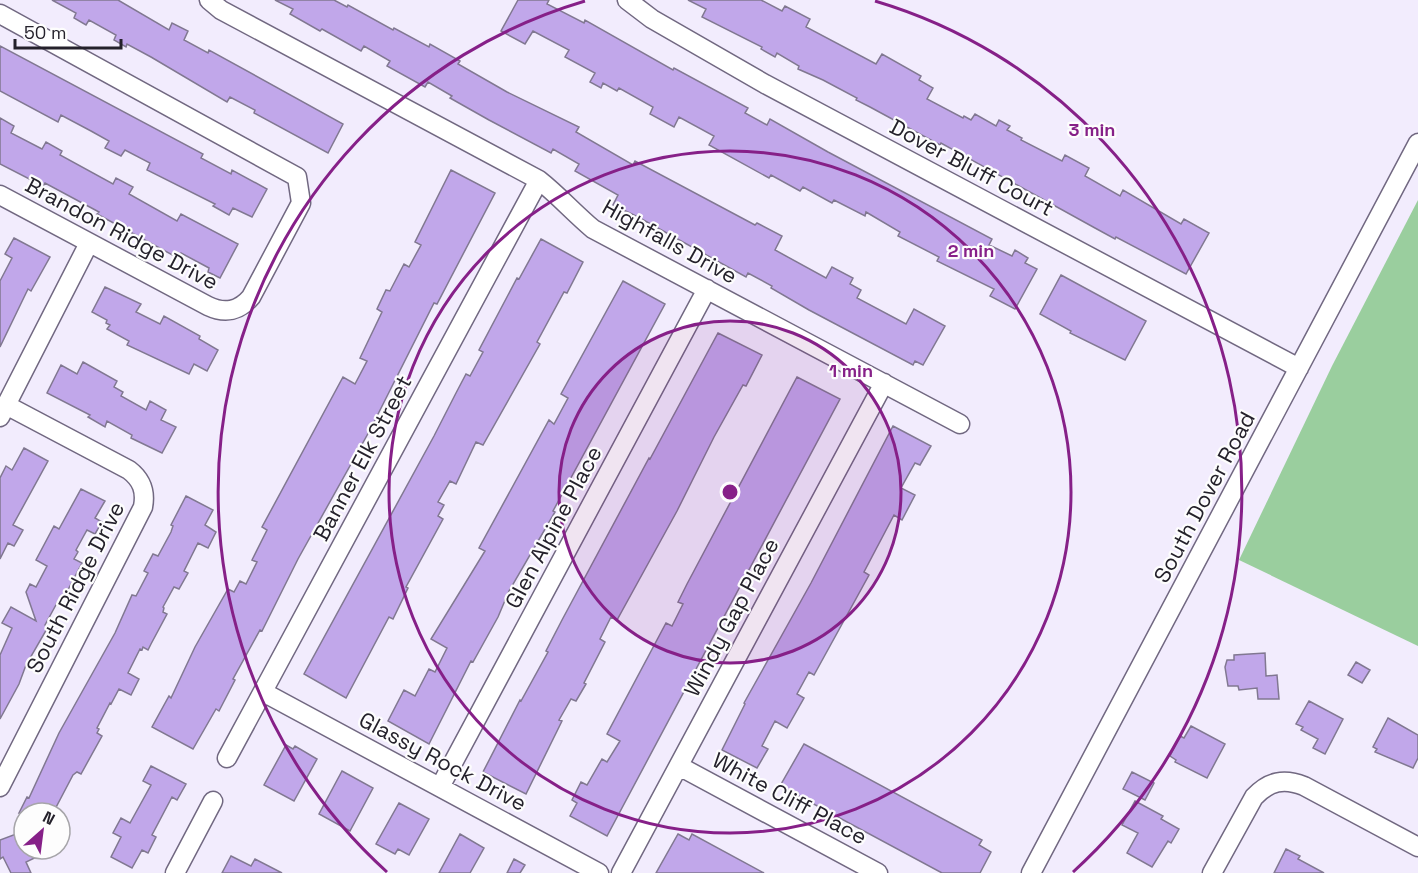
<svg xmlns="http://www.w3.org/2000/svg" width="1418" height="873" viewBox="0 0 1418 873" font-family="'Space Grotesk',sans-serif">
	<style>
		.green { fill: #9ace9e }
		.building { fill: #c1a7ea; stroke: #817891; stroke-width: 1.5 }
		.lines { fill: none; stroke-linecap: round; stroke-linejoin: round }
		.minor-casing { stroke: #716881; stroke-width: 21 }
		.minor { stroke: #fff; stroke-width: 18 }
		.ring { fill: none; stroke: #862088; stroke-width: 3 }
		.labels { text-anchor: middle; dominant-baseline: central; stroke-width: 4.5; stroke-linejoin: round; paint-order: stroke }
		.street-label { font-size: 22px; fill: #24212b; stroke: #fdfdfd }
		.centre { fill: #862088; stroke: #fdfdfd; stroke-width: 3 }
		.ring-label { font-size: 18px; text-anchor: middle; font-weight: bold; fill: #862088; stroke: #fdfdfd; stroke-width: 4.5; stroke-linejoin: round; paint-order: stroke }
	</style>
	<rect width="100%" height="100%" fill="#f2ecfd"/>
	<path class="green" d="M1418 200V646L1239 560 1332 366Z"/>
	<path class="building" d="M52 0H118L169 30 172 23 188 31 184 40 208 53 209 50 343 124 328 153 254 113 255 110 230 97 227 102 151 57 127 44 126 47 114 40 116 35 89 20 86 25 74 18 76 13Z
		M275 0H334L347 7 348 5 393 30 394 28 429 47 430 44 460 61 458 64 507 92 579 127 576 132 633 165 635 161 755 225 757 223 782 236 775 250 826 278 832 267 853 278 850 284 861 290 857 298 906 324 914 309 945 326 923 365 915 361 913 365 809 310 771 288 772 286 748 273 746 277 638 217 613 205 618 195 575 171 579 164 553 149 551 153 489 120 450 98 452 96 428 82 425 87 387 66 390 61 364 46 361 51 322 29 320 31 290 14 293 9Z
		M518 0H549L547 4 584 23 585 20 673 70 674 68 748 108 745 113 767 125 770 119 828 152 992 239 989 245 1012 256 1015 250 1028 258 1025 263 1037 269 1015 309 990 296 994 289 937 261 939 257 898 236 900 232 866 212 865 216 834 200 832 203 803 187 800 191 771 175 769 178 709 145 714 136 679 117 674 127 650 114 653 107 619 88 617 91 603 83 601 88 590 82 595 73 565 57 569 50 533 31 525 44 501 31Z
		M688 0H761L782 11 785 6 810 19 806 27 876 64 882 54 921 76 919 80 933 88 927 99 963 118 964 116 971 120 975 114 996 126 999 120 1010 126 1007 130 1022 138 1021 140 1062 161 1065 155 1089 168 1085 176 1120 196 1123 190 1181 224 1184 219 1209 233 1186 274 1116 237 1115 239 1095 228 941 143 940 145 870 107 856 100 857 98 823 80 798 69 799 66 777 53 775 57 761 49 762 47 702 17 706 9Z
		M0 46 203 154 201 158 231 174 232 170 267 189 252 217 233 208 229 215 213 206 215 204 147 170 150 163 125 150 121 156 105 148 109 141 91 131 61 115 58 122 0 91Z
		M0 118 14 126 11 133 42 149 46 142 62 151 60 155 113 184 116 178 133 187 129 194 177 221 181 214 238 244 220 278 208 272 209 268 181 253 178 258 97 214 99 212 45 183 43 186 0 164Z
		M451 170 495 193 437 304 434 303 370 430 298 559 262 631 260 630 233 679 235 680 219 711 216 709 193 749 152 727 169 696 171 698 195 647 228 589 234 592 240 581 246 584 257 562 252 560 267 530 262 527 343 377 355 384 367 361 360 358 382 312 377 309 386 290 390 291 404 264 409 267 421 245 415 242Z
		M14 238 50 257 31 291 28 289 0 347V281L12 258 5 254Z
		M541 239 583 262 567 293 564 292 537 342 540 344 483 445 476 442 456 484 450 481 438 502 444 505 438 516 443 519 406 587 408 588 393 619 389 617 346 698 304 674 434 436 456 393 466 374 470 376 483 352 479 350 517 278 519 279Z
		M1061 275 1146 321 1125 360 1070 333 1071 331 1040 314Z
		M623 281 665 304 553 511 555 512 509 591 498 617 473 662 471 661 429 744 388 721 404 690 415 696 429 669 435 672 447 648 431 639 485 551 479 548 549 420 554 424 568 398 561 394Z
		M105 287 141 304 136 312 160 324 164 316 200 336 199 339 218 350 207 371 194 364 189 374 127 345 129 341 107 329 110 325 106 323 107 320 92 312Z
		M718 333 762 355 746 386 743 385 714 437 677 511 617 620 611 617 600 639 605 642 584 683 586 684 576 701 571 699 559 720 562 721 526 794 483 772 520 700 521 701 548 652 546 651 562 620 649 458 650 459Z
		M83 362 117 381 114 387 123 392 121 396 146 410 150 401 166 410 161 420 176 427 162 453 131 438 132 435 107 421 105 427 88 417 90 415 47 393 61 365 77 374Z
		M797 377 840 399 607 836 570 816 577 803 572 800 581 782 587 785 602 759 607 762 620 741 607 734 666 623 672 626 683 604 678 602 687 584Z
		M893 426 931 446 920 465 915 463 901 488 915 495 902 520 894 515 864 572 869 575 814 675 809 672 797 694 804 698 787 728 775 721 762 746 768 749 757 768 722 750 745 704 744 703 811 583Z
		M24 448 48 461 13 525 23 530 14 546 8 543 0 559V478L6 466 12 470Z
		M81 489 105 501 95 518 102 522 95 534 87 530 76 550 78 552 74 559 82 563 60 605 57 603 45 625 48 627 26 665 19 684 0 719V655L12 628 2 623 11 607 36 621 26 592 30 584 36 587 47 566 36 560 54 526 59 529Z
		M186 496 213 510 205 525 216 532 208 548 198 543 184 571 188 573 179 589 174 587 163 607 164 608 163 612 167 614 151 644 148 650 143 647 142 650 140 649 128 673 139 679 131 695 119 689 111 704 110 703 97 728 99 729 97 733 102 736 81 774 77 772 73 775 53 813H19L27 797 29 798 59 733 115 633 132 595 136 596 148 573 144 571 153 554 158 556 171 532 173 526 171 525Z
		M1265 653 1266 676 1277 675 1279 699H1258L1257 688 1239 690 1238 686H1228L1225 667 1227 660H1234V655Z
		M1356 662 1370 670 1362 683 1348 675Z
		M1309 701 1343 719 1325 754 1313 748 1318 739 1301 730 1303 727 1296 724Z
		M1388 718 1418 735V758L1413 768 1375 752 1377 749 1373 747Z
		M1191 726 1225 744 1207 778 1175 762 1176 760 1170 756 1180 736 1184 738Z
		M804 744 982 840 979 845 991 852 980 873H942L780 786Z
		M286 745 293 749 295 746 317 759 294 801 264 785Z
		M151 766 186 784 177 800 172 797 152 835 156 837 148 853 142 850 132 868 111 857 121 837 113 833 121 818 130 823 151 785 143 781Z
		M342 771 373 788 350 831 319 814Z
		M1132 772 1154 783 1145 800 1123 789Z
		M1135 801 1163 816 1161 819 1179 829 1171 843 1168 841 1152 867 1127 853 1138 833 1122 825Z
		M399 803 429 819 409 855 398 849 395 854 376 844Z
		M24 831V849H53L26 862 31 873H11L3 857 0 859V840Z
		M460 834 484 848 470 873H439Z
		M678 834 689 840 692 834 764 873H656Z
		M1286 849 1300 856 1298 859 1324 873H1274Z
		M231 856 251 866 255 859 282 873H222Z
		M514 859 525 865 520 873H507Z"/>
	<g class="lines">
		<g class="minor-casing">
			<path id="minor" d="M209 0 221 10 539 180C558 195 574 213 593 229L960 424
				M627 0 652 19 765 84 1299 368
				M0 14 297 177 301 203 251 297C239 311 225 314 208 306L0 195
				M0 417 89 243
				M263 692 599 873
				M227 758 539 180
				M679 766 878 873
				M0 787 143 507C146 491 142 480 129 470L6 405
				M440 787 707 289
				M175 873 213 801
				M621 873 884 383
				M1031 873 1418 143
				M1212 873 1254 797C1269 781 1284 778 1304 786L1418 847"/>
		</g>
		<use href="#minor" class="minor"/>
	</g>
	<circle cx="730" cy="492" r="171" fill="#862088" fill-opacity=".12"/>
	<g class="ring">
		<circle cx="730" cy="492" r="171"/>
		<circle cx="730" cy="492" r="341"/>
		<path d="M387 872A512 512 0 0 1 585 1M875 1A512 512 0 0 1 1073 872"/>
	</g>
	<g class="labels">
		<g class="street-label">
			<text transform="translate(972 167) rotate(28)">Dover Bluff Court</text>
			<text transform="translate(122 233) rotate(28)">Brandon Ridge Drive</text>
			<text transform="translate(670 241) rotate(29)">Highfalls Drive</text>
			<text transform="translate(362 458) rotate(-62)">Banner Elk Street</text>
			<text transform="translate(1204 497) rotate(-62)">South Dover Road</text>
			<text transform="translate(553 527) rotate(-62)">Glen Alpine Place</text>
			<text transform="translate(75 587) rotate(-63)">South Ridge Drive</text>
			<text transform="translate(731 617) rotate(-62)">Windy Gap Place</text>
			<text transform="translate(443 761) rotate(28)">Glassy Rock Drive</text>
			<text transform="translate(790 798) rotate(28)">White Cliff Place</text>
		</g>
	</g>
	<circle cx="730" cy="492" r="9" class="centre"/>
	<g class="ring-label">
		<text x="1092" y="136">3 min</text>
		<text x="971" y="257">2 min</text>
		<text x="851" y="377">1 min</text>
	</g>
	<g transform="translate(42 831) rotate(28)"><circle r="28" fill="#fdfdfd" stroke="#a6a5a9" stroke-width="1.5"/>
	<path d="M0-4.5L10 22L0 15L-10 22Z" fill="#862088"/>
	<text y="-9" font-size="16" font-weight="bold" text-anchor="middle" fill="#24212b">N</text>
	</g>
	<path d="M15 39v9h106v-9" fill="none" stroke="#24212b" stroke-width="3"/>
	<text x="24" y="39" font-size="18" fill="#24212b" stroke="#fdfdfd" stroke-width="4.5" paint-order="stroke">50 m</text>
</svg>
